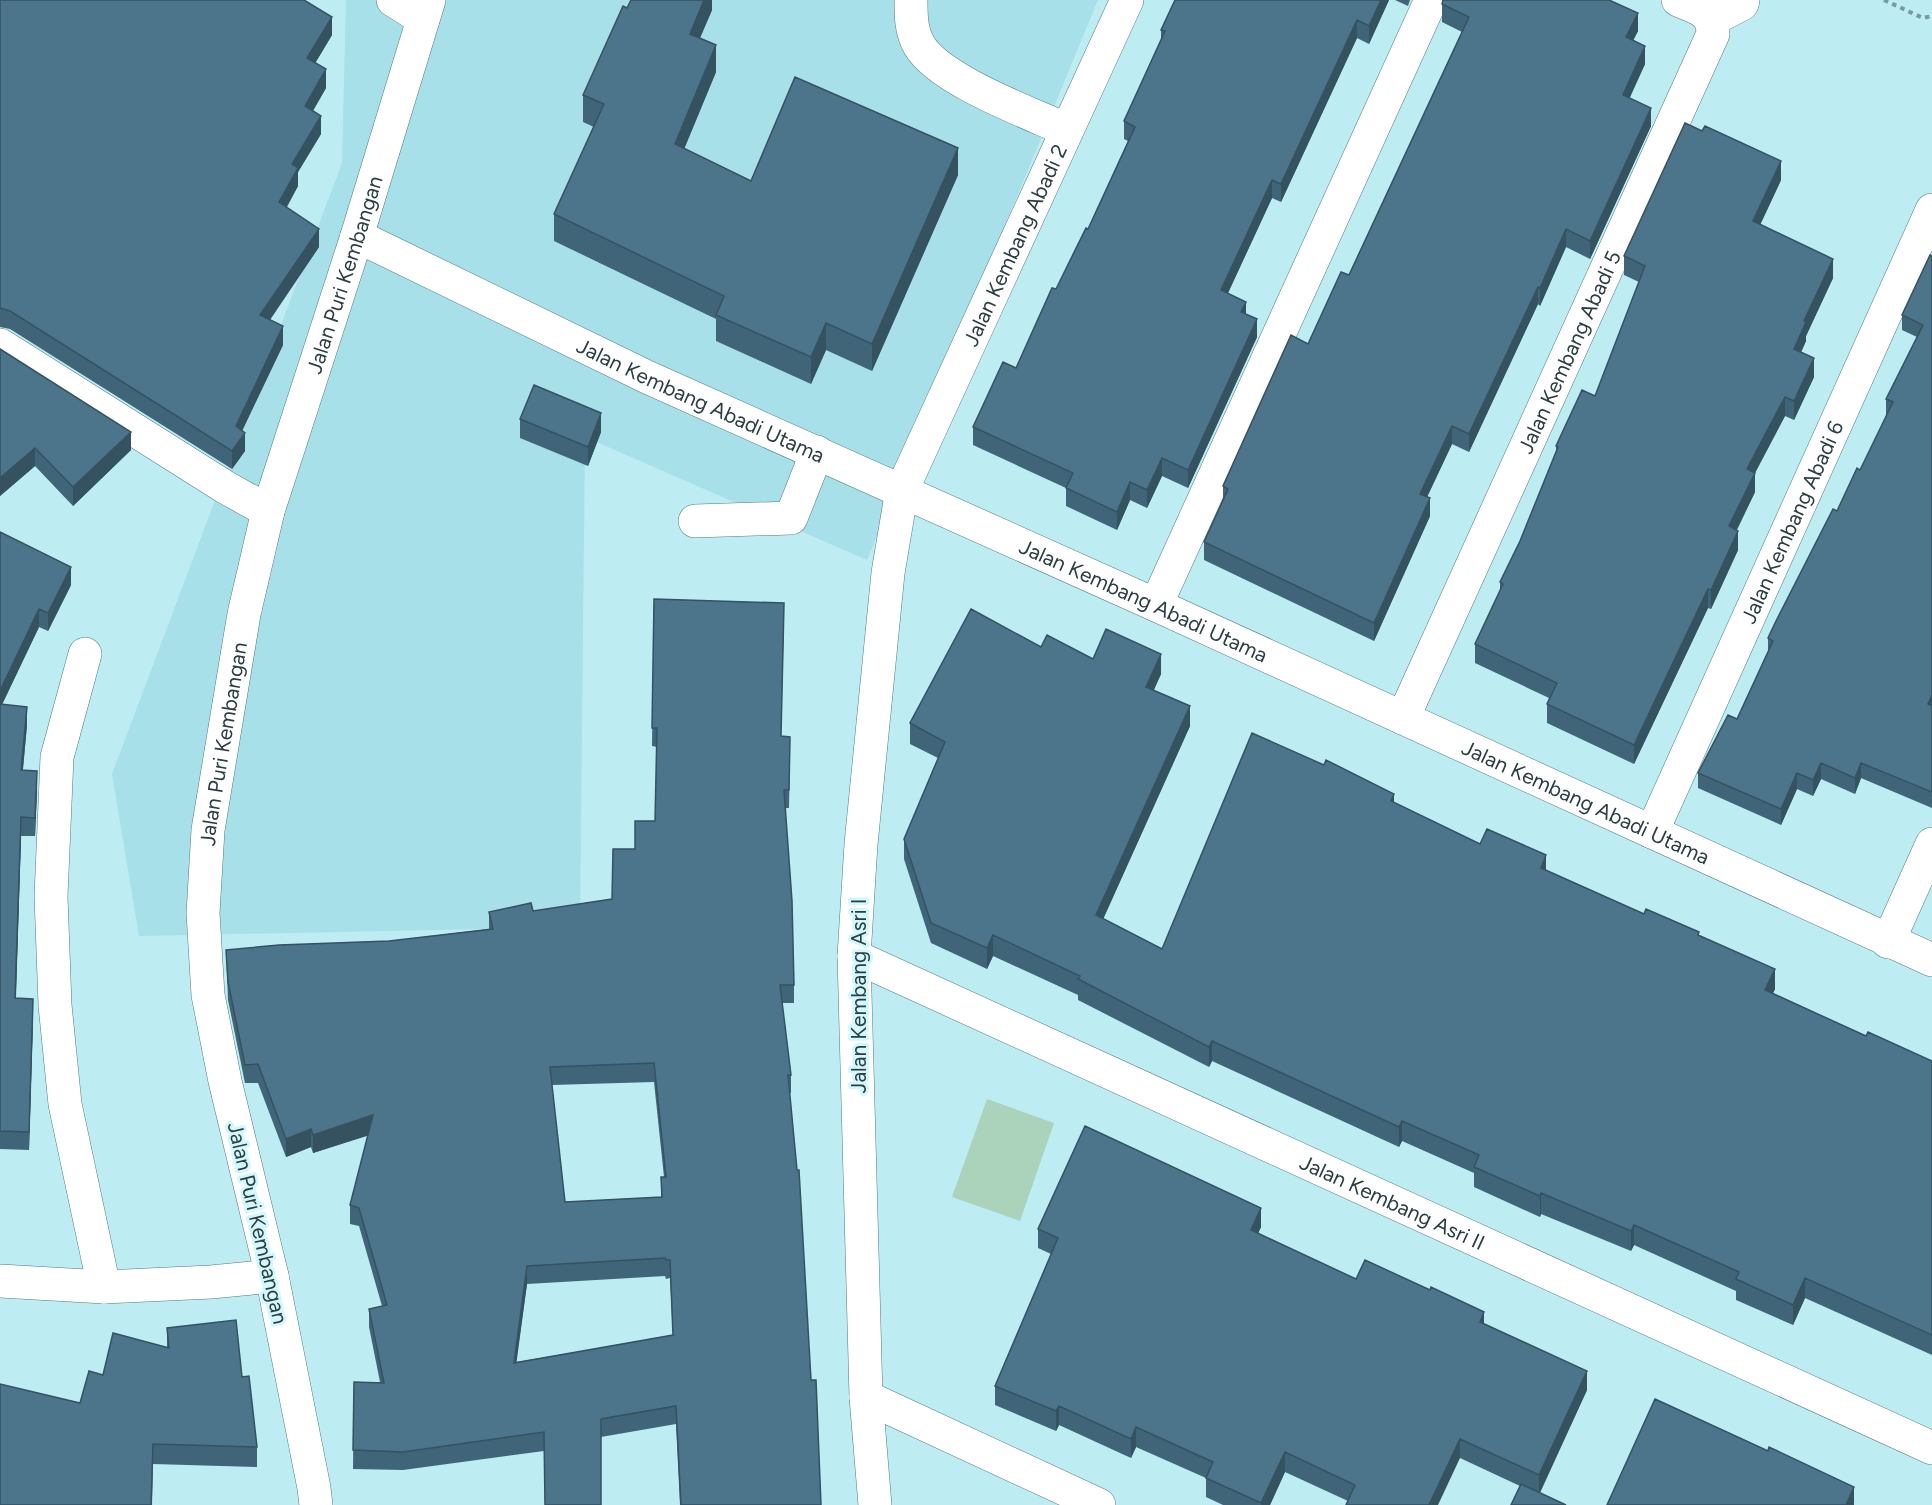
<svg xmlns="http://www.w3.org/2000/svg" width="1932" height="1505" viewBox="0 0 1932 1505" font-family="Figtree,sans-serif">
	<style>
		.built { fill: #a7e0e9 }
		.green { fill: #abd3bb }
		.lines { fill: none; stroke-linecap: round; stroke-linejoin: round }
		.minor-casing { stroke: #517c83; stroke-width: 34 }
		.major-casing { stroke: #517c83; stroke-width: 34 }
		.path { stroke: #78999e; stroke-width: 4; stroke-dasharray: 4.5 4.5; stroke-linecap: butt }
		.minor { stroke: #fff; stroke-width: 33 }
		.major { stroke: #fff; stroke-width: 33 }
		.wall { fill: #416578; fill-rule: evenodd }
		.shaded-wall { fill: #355261 }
		.building { fill: #4c758b; stroke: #355261; stroke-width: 1.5; fill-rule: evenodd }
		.labels { text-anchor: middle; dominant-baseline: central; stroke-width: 6; stroke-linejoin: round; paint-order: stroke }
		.street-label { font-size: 21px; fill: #2c3e41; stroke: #d2f8fd }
	</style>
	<rect width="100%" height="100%" fill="#bdecf3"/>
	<path class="built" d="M346 0H1098L867 560 585 437 580 927 139 936 112 774 342 163Z"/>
	<path class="green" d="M987 1099 1054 1123 1020 1221 952 1197Z"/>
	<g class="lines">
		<g class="minor-casing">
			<g id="minor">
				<path d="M393 0 423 19"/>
				<path d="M911 0C911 16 911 31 919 45 939 80 1030 113 1067 130"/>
				<path d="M1711 20 1742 4 1743 0"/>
				<path id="s1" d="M357 236 647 377 1156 605 1932 960"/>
				<path d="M0 345 225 487 268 511"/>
				<path d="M695 521 791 518 817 452"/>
				<path d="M1156 605 1431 0"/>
				<path d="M85 654 57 757 51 896 55 1005 65 1104 104 1287"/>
				<path id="s2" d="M1403 718 1713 34C1713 10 1696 8 1678 0"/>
				<path id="s3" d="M1652 832 1932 210"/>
				<path d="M1888 942 1932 844"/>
				<path id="s4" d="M854 956 1932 1448"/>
				<path d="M0 1281 104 1287 211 1282 272 1276"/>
				<path d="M866 1397 1099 1505"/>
				<path id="s5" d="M875 1505 866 1397 854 956 861 844 888 573 902 490 1127 0"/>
			</g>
		</g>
		<g class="major-casing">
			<g id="major">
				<path id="s6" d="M316 1505 314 1488 272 1276 225 1081 208 995 203 913 208 830 244 614 268 511 357 236 429 0"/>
			</g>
		</g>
		<path class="path" d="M1884 0 1923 18 1932 16"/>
		<use href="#minor" class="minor"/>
		<use href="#major" class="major"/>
	</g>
	<path class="wall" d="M0 0 332 35 315 63 326 88 313 111 321 134 298 172V186L287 207 319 247 270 320 283 345 242 430 245 451 232 469 10 329 0 327Z
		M712 0V10L700 38 716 72 684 149 751 181 958 175 872 371 826 350 811 384 716 341V319L554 241V214L594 127 583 122V95L627 8Z
		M1389 0 1369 44 1357 38 1281 202 1272 198 1228 293 1246 314 1257 337 1188 488 1162 476 1147 508 1130 500 1117 530 1066 506V488L973 445V427L1016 368 1088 229 1128 141 1124 139V121L1161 40V30Z
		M1395 0H1410L1408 6Z
		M1442 4 1638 31 1633 40 1645 64 1629 98 1651 126 1590 259 1566 247 1540 306 1538 304 1469 452 1452 444 1427 497 1430 516 1374 641 1204 560V542L1223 501V486L1349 275 1462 32 1442 22Z
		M1781 180 1760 225 1833 278 1806 336V341L1801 352 1814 377 1794 420 1785 416 1755 473V492L1737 530 1738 550 1711 609 1708 608 1634 764 1547 723V704L1549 698 1475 663V644L1500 592V582L1520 541 1556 454V446L1595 396 1639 282 1624 275V256Z
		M1932 256V808L1861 778 1855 794 1821 779 1813 796 1797 789 1781 825 1698 788V773L1737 719 1768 652V638L1860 470 1887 415 1886 414V399L1917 337 1902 330V315Z
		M0 349 131 450 73 506 35 466 0 496Z
		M520 419 601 432 588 466 520 438Z
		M0 532 71 585 48 631 39 627 2 704 27 725 23 770 37 789 35 836H21L16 998 33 1017 29 1150 0 1149Z
		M654 599 784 621 781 736 790 755 789 808H785L794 985V1003H782L791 1075V1093H789L811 1380 821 1505H680L676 1424 601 1437 544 1451 403 1470 353 1469 354 1382H380L369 1327V1309L382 1306 359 1226 350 1224V1205L368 1135 313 1153 311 1147 286 1157 258 1083H245L228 1000 226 950 389 941 489 929V912L533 911 612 899 635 849 655 821 657 747 652 746ZM654 1082 664 1177H661V1197L565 1202 552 1085ZM665 1276 666 1279 670 1278 673 1336 516 1362 527 1284Z
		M1041 647 1161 674 1153 691 1190 726 1103 919 1162 949 1394 803 1480 844 1546 870 1644 914 1699 935 1775 989 1773 993 1866 1036 1932 1061V1355L1805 1298 1793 1325 1736 1300V1291L1634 1245 1631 1251 1541 1214 1540 1217 1474 1187V1173L1402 1141 1399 1147 1212 1061 1209 1067 1078 1000V995L993 956 987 969 931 943 904 859V839L938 758 910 744V723Z
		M1261 1227 1258 1233 1356 1279 1484 1324 1587 1390 1540 1493 1520 1486 1460 1458 1348 1501 1285 1472 1270 1505H1223L1206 1497V1478L1136 1447 1131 1458 1059 1425 1056 1431 995 1405V1386L1051 1254 1038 1248V1229Z
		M167 1328 242 1377 257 1447V1467L153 1464 80 1403 103 1375 167 1347Z"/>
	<path class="shaded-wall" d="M704 0H712V10L690 61V34Z
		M1381 0H1389L1369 44V26Z
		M1638 13V31L1626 55V37Z
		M332 17V35L307 77V58Z
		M1357 20V38L1281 202V184Z
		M716 45V72L675 171V144Z
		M1645 46V64L1623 113V95Z
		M326 69V88L305 124V106Z
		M1651 108V126L1590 259V241Z
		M321 116V134L298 172V186L279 220V202L292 164Z
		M958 148V175L872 371V344Z
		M1781 161V180L1753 240V221Z
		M1272 180V198L1221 308V290Z
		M319 229V247L260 334V315Z
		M1566 229V247L1540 306V288Z
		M1833 259V278L1806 336V341L1794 368V349L1804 321Z
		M1538 287V304L1469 452V434Z
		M1246 302V320L1241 312Z
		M1257 319V337L1188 488V470Z
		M826 323V350L811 384V357Z
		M283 326V345L236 444V426Z
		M1814 358V377L1794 420V401Z
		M1785 397V416L1747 488V469Z
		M601 413V432L588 466V447Z
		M1452 426V444L1420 512V494Z
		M131 432V450L73 506V487Z
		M245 433V451L232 469V451Z
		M35 448V466L0 496V478Z
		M1162 458V476L1147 508V490Z
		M1755 473V492L1729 545V526Z
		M1130 482V500L1117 530V512Z
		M1430 498V516L1374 641V623Z
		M1738 531V550L1711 609V590Z
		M71 567V585L48 631V613Z
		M1708 589V608L1634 764V745Z
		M39 609V627L0 709V691Z
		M1161 654V674L1146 708V687Z
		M1932 695V711L1928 704Z
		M1190 706V726L1096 935V915Z
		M27 707V725L21 788V770Z
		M1821 763V779L1813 796V780Z
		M1861 763V778L1855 794V778Z
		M37 771V789L35 836V818Z
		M1797 773V789L1781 825V809Z
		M1394 794V814L1391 801Z
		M21 817V836L15 1017V998Z
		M1546 855V876L1541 868Z
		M993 935V956L987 969V948Z
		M1775 969V989L1765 1010V990Z
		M33 999V1017L29 1150V1132Z
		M1212 1041V1061L1209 1067V1047Z
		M373 1115V1134L313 1153V1135Z
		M1402 1121V1141L1399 1147V1127Z
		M311 1129V1147L286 1157V1139Z
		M1541 1193V1214L1540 1217V1196Z
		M1261 1208V1227L1251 1249V1230Z
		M1634 1225V1245L1631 1251V1231Z
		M527 1266V1284L514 1381V1363Z
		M1805 1278V1298L1793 1325V1305Z
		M1484 1312V1331L1480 1322Z
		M1587 1371V1390L1539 1494V1475Z
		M1059 1406V1425L1056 1431V1411Z
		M1136 1427V1447L1131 1458V1439Z
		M1460 1439V1458L1438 1505H1429Z
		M153 1444V1464L152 1505H151Z
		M1285 1452V1472L1270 1505H1261Z
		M1854 1487V1505H1846Z"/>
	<path class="building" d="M0 0H304L332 17 307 58 326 69 305 106 321 116 292 164 298 168 279 202 319 229 260 315 283 326 236 426 245 433 232 451 10 311 0 308Z
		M631 0H704L690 34 716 45 675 144 751 181 795 77 958 148 872 344 826 323 811 357 716 315 724 296 554 214 604 104 583 95 623 6 627 8Z
		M1175 0H1381L1369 26 1357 20 1281 184 1272 180 1221 290 1246 302 1241 312 1257 319 1188 470 1162 458 1147 490 1130 482 1117 512 1066 488 1073 473 973 427 1003 362 1016 368 1052 288 1056 289 1086 228 1088 229 1135 127 1124 121 1165 31 1161 30Z
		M1443 0H1609L1638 13 1626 37 1645 46 1623 95 1651 108 1590 241 1566 229 1540 288 1538 287 1469 434 1452 426 1420 494 1430 498 1374 623 1204 542 1228 489 1223 486 1291 335 1308 344 1341 272 1349 275 1469 17 1442 4Z
		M1685 123 1702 131 1705 126 1781 161 1753 221 1833 259 1804 321 1806 322 1794 349 1814 358 1794 401 1785 397 1747 469 1755 473 1729 526 1738 531 1711 590 1708 589 1634 745 1547 704 1557 683 1475 644 1503 584 1500 582 1520 541 1558 447 1556 446 1582 390 1595 396 1645 266 1624 256Z
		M1930 255 1932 256V695L1928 704 1932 706V792L1861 763 1855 778 1821 763 1813 780 1797 773 1781 809 1698 773 1728 715 1737 719 1773 641 1768 638 1775 623 1833 509 1837 511 1857 468 1860 470 1893 402 1886 399 1923 325 1902 315Z
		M0 349 131 432 73 487 35 448 0 478Z
		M534 385 601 413 588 447 520 419Z
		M0 532 71 567 48 613 39 609 0 691Z
		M654 599 784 603 781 736 790 737 789 790H784L792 901 794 985H780L791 1075H788L797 1170H799L811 1380H816L821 1505H681L676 1406 601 1419V1505H545L544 1432 403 1452 353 1450 354 1382 384 1383 369 1309 387 1305 359 1208 350 1205 373 1115 313 1135 311 1129 286 1139 258 1064 245 1065 228 982 226 950 279 945 389 941 493 929 489 912 531 903 533 911 612 899 613 849H635V821H655L657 728H652ZM654 1063 666 1177H661L662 1197 565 1202 550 1067ZM665 1258 666 1260H670L673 1335 514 1363 527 1266Z
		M971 609 1041 647 1047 635 1093 659 1106 629 1161 654 1146 687 1190 706 1096 915 1162 949 1252 733 1324 765 1326 760 1394 794 1391 801 1480 844 1487 829 1546 855 1541 868 1644 914 1646 909 1699 932 1698 935 1775 969 1765 990 1866 1036 1868 1032 1932 1061V1335L1805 1278 1793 1305 1736 1279 1739 1272 1634 1225 1631 1231 1541 1193 1540 1196 1474 1167 1479 1155 1402 1121 1399 1127 1212 1041 1209 1047 1078 979 1080 976 993 935 987 948 931 923 904 839 945 742 910 723Z
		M0 704 27 707 21 770 37 771 35 818 21 817 15 998 33 999 29 1132 0 1131Z
		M1085 1126 1261 1208 1251 1230 1356 1279 1365 1260 1430 1290 1431 1287 1484 1312 1480 1322 1587 1371 1539 1475 1460 1439 1429 1505H1346L1355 1485 1285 1452 1261 1503 1206 1478 1213 1462 1136 1427 1131 1439 1059 1406 1056 1411 995 1386 1058 1238 1038 1229Z
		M236 1320 242 1377 249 1376 257 1447 153 1444 151 1505H0V1384L80 1403 89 1371 103 1375 113 1333 169 1348 167 1328Z
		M1655 1399 1768 1451 1769 1447 1854 1487 1846 1505H1607Z
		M1521 1484 1566 1505H1511Z"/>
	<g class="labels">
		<g class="street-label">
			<text stroke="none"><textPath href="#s5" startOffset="1288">Jalan Kembang Abadi 2</textPath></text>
			<text stroke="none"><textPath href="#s6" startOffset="1260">Jalan Puri Kembangan</textPath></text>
			<text stroke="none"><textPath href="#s2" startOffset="402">Jalan Kembang Abadi 5</textPath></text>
			<text stroke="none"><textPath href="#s1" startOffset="381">Jalan Kembang Abadi Utama</textPath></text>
			<text stroke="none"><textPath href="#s3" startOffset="340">Jalan Kembang Abadi 6</textPath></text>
			<text stroke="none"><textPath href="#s1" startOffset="867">Jalan Kembang Abadi Utama</textPath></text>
			<text stroke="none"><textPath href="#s6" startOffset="774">Jalan Puri Kembangan</textPath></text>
			<text stroke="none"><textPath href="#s1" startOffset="1353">Jalan Kembang Abadi Utama</textPath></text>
			<text transform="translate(858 996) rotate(-90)">Jalan Kembang Asri I</text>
			<text stroke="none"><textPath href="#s4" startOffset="592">Jalan Kembang Asri II</textPath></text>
			<text transform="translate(258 1223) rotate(77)">Jalan Puri Kembangan</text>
		</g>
	</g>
</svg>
